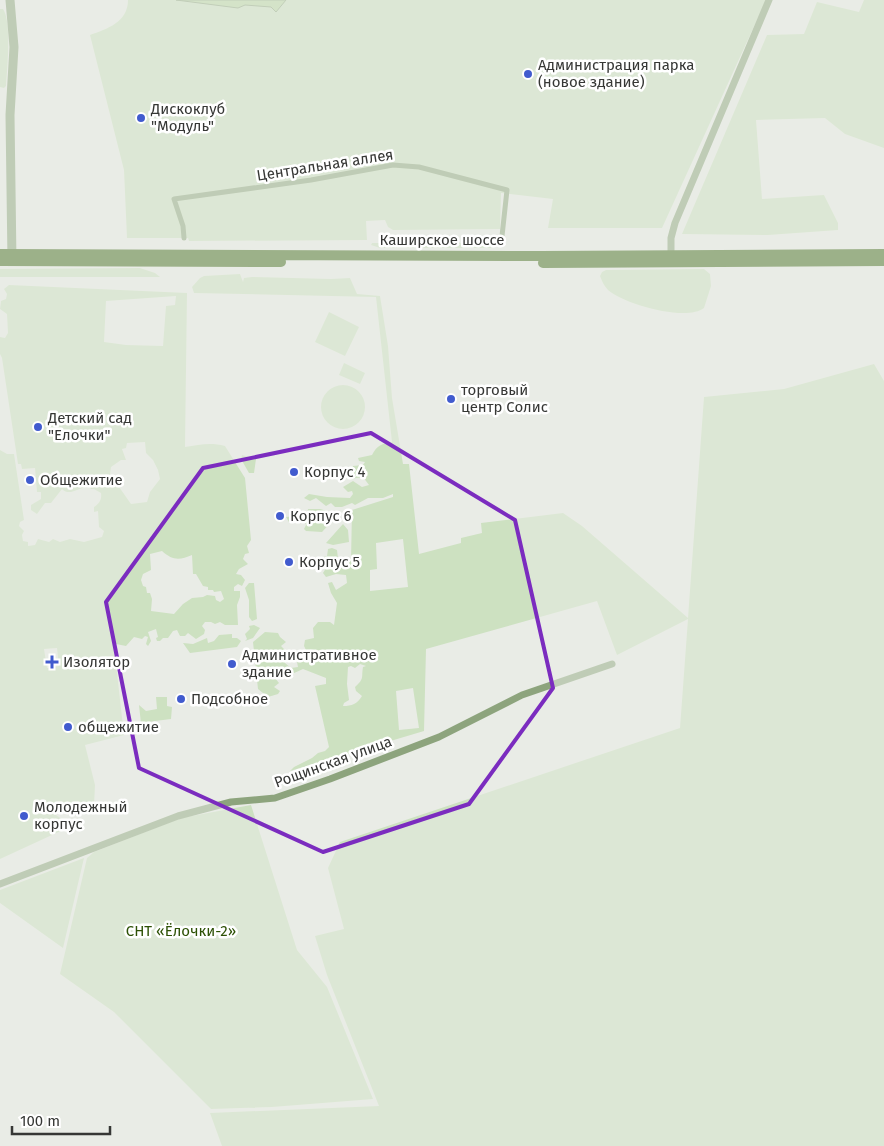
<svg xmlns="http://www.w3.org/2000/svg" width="884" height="1146" viewBox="0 0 884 1146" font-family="'Fira Sans',sans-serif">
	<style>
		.green { fill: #cde1c1; fill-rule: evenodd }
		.water { fill: #bad8a5; stroke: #92a883 }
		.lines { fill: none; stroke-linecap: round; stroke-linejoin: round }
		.pedestrian { stroke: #8da47d; stroke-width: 5 }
		.minor { stroke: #8da47d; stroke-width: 7 }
		.tertiary { stroke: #8da47d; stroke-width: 9 }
		.primary { stroke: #3f6819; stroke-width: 10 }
		.marked { fill: none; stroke: #7b2cbf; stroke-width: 4; stroke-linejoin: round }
		.poi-dot { fill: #415bce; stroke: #fff; stroke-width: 2 }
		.labels { text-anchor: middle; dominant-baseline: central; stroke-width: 5; stroke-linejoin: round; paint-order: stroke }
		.poi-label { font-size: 15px; fill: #363735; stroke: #fff; text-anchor: start }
		.street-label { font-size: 15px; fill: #363735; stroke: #fff }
		.park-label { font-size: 15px; fill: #2d5105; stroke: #fff }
	</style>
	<rect width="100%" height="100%" fill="#e9ece6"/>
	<path class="green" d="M128 0H766L662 228H548L553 199 501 193 500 229 393 230 388 227 385 220 366 221 367 240 189 241 188 238H127L124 170 90 35C107 29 128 22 128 0Z
		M864 0H884V148L845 134 825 118 756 120 762 199 824 195 838 223V230L768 235 682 234 767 35 804 34 817 2 859 12Z
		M0 9H3C12 21 7 70 6 86L4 88 0 87Z
		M372 243H489L494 245 491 248H380L371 245Z
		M140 268 155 273 160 277H0V269Z
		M704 269 710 274 711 286 704 308C686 322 624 304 608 290 604 286 602 281 600 276L602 272 606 270Z
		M240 274 243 282 244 278 252 277 331 279 350 278 357 294 380 296 388 346 392 398 403 464H409L419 554 461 543V538L482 533 481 523 563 513 582 526 688 618 704 397 784 389 874 364 884 381V1146H222L210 1113 379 1106 327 975 315 936 344 929 328 868 340 842 680 728 688 619 617 655 597 601 426 649 424 731 290 771 294 767 312 758 318 753 325 751 329 747 315 686 326 684V678L303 669 292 674 283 669 275 678 279 683 274 687 280 691 278 694 268 697 258 689 253 642 265 632 278 633 280 637 286 642 281 646 286 651 285 663 291 668 298 667 297 662 307 652 304 646 305 640 314 638 313 628 318 622H330L334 625 337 603 331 593 328 583 332 582 336 590 347 583 346 575 336 574 326 577 323 573 328 565 327 562 324 561 323 564H316L317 559 327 556 328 549 332 548 337 550 338 559 344 561H351L352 510 393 497V494L383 498H368L355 505 352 503 342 507H335L331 503 326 506 316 498 310 501 304 498 309 494 327 497 350 498 353 494 352 491 348 492 343 487 353 481 362 487 369 485 363 477 350 479 353 466 363 465 365 462 359 461 358 458 372 455C377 445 382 444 392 442L376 297 194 293 192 287 200 278 204 276ZM403 539 408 587 370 591V570L377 569 376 543ZM360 664 366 666 363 667C361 678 365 678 355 687L356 691 362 696C357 704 352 706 343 706L344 703 349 700 347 684 348 667 351 666 355 668ZM413 688 419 728 399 730 396 691Z
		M9 285 187 293 185 447C199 445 210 442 225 446L245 478 251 540 247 546 249 553 245 554 243 559 248 564 239 569 236 574 241 575 245 580 242 586 238 584 234 587V591H240V597L237 605 238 625H225L220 622 215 624 211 622H205L202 626 205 630 204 634 196 639 188 633 185 636H180L177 630 173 631 168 638H163L160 641H157L156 638 158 637 156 629 148 632 151 641 148 646 146 644 148 637 145 636 142 639 134 637 126 646 116 644 114 646 124 735 85 745 95 785 94 806 88 808H80C72 801 62 805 54 810L56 815 66 822 65 829 0 859V450L7 454H14L24 520 20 522 19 526 24 531 22 535 23 541 28 542V546L35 545 38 539 49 542 53 539 60 542 70 539 84 542 102 537 104 531 99 527 98 511 94 512V507C99 504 102 500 101 493L94 489H91L89 487C78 487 70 497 62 489L51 503H45L37 514 31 510V505L41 499V492H37L35 468 22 469 21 464H18L2 358 0 354V337L5 338 8 333 7 314 0 309 1 301 6 299 7 294 4 289ZM176 296 175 305 166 306 163 346 126 345 104 342 106 301ZM145 442 146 453 153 460 158 470 160 479 150 492 147 502 131 504 110 474 111 467 121 460H126L122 449 126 448 127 443ZM162 551C173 561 180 560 192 555L193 574H196L203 586 208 587V590H213L214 592 221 591 224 599 220 602 216 600 215 596 207 595 203 597 192 598 183 604 174 614 151 611 152 599 150 593H147L146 587 143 586 141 580 143 574 151 570 150 554ZM57 648 59 666 47 668 44 649Z
		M329 312 359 327 345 356 315 342Z
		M344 363 365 373 360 384 339 375Z
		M321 407a22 22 0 1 1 44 0a22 22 0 1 1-44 0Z
		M242 455 256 459 254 473H249L241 459Z
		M308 509H320L331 512 333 520 322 532 306 531 304 529 306 525 305 522H289L286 517 307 515Z
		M343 524 348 530 349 542 333 545 326 543Z
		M249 583H254L257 619 252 621 249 617V600L245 588Z
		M254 625 260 628 253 638 245 641 247 639 245 634 250 629 249 626Z
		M232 634V638H237L241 641 237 647 190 653 183 643 193 644 207 638 208 643 214 641 219 635Z
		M156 697H167V706L172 707 171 719 147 722 148 732 142 733 139 705 146 711 157 709Z
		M251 805 297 950 327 987 373 1099 272 1107 211 1109 114 1012 60 974 87 858 94 852 181 818Z
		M84 858 63 948 0 903V890Z"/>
	<path class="water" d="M176 0H286L276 12 271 7 245 5 238 8Z"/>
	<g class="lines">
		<path class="pedestrian" d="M184 238 183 226 174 199 311 180 393 165 419 167 507 190 502 236"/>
		<path class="minor" d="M671 257V238L675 223 769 0
			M0 884 178 816 231 802 275 798 330 779 439 737 522 695 612 664"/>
		<path class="tertiary" d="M10 0 14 47 10 115 12 261"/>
		<path class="primary" d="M0 254 541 256 884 254
			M0 261 281 262
			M543 263 884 261"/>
	</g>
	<path d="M0 0H884V1146H0ZM371 433 515 520 553 688 469 804 323 852 139 768 106 602 203 468Z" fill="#e9ece6" fill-opacity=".55" fill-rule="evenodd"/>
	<path class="marked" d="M371 433 515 520 553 688 469 804 323 852 139 768 106 602 203 468Z"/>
	<g class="poi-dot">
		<circle cx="528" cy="74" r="5"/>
		<circle cx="141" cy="118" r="5"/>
		<circle cx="451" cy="399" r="5"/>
		<circle cx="38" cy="427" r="5"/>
		<circle cx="294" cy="472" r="5"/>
		<circle cx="30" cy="480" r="5"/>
		<circle cx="280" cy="516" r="5"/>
		<circle cx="289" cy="562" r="5"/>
		<path d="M49.5 654.5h5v5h5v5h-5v5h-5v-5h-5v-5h5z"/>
		<circle cx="232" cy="664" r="5"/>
		<circle cx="181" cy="699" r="5"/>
		<circle cx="68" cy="727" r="5"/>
		<circle cx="24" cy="816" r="5"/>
	</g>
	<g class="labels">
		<g class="poi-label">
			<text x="538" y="65">Администрация парка<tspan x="538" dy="17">(новое здание)</tspan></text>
			<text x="151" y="109">Дискоклуб<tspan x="151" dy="17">"Модуль"</tspan></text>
			<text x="461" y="390">торговый<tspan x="461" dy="17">центр Солис</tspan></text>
			<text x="48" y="418">Детский сад<tspan x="48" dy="17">"Елочки"</tspan></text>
			<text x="304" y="472">Корпус 4</text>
			<text x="40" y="480">Общежитие</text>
			<text x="290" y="516">Корпус 6</text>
			<text x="299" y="562">Корпус 5</text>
			<text x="242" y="655">Административное<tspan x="242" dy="17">здание</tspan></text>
			<text x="63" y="662">Изолятор</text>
			<text x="191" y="699">Подсобное</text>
			<text x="78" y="727">общежитие</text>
			<text x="34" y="807">Молодежный<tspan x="34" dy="17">корпус</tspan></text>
		</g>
		<g class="street-label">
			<text transform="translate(325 165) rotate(-9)">Центральная аллея</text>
			<text x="442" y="240">Каширское шоссе</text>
			<text transform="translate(333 762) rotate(-20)">Рощинская улица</text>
		</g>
		<g class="park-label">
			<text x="181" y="931">СНТ «Ёлочки-2»</text>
		</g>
	</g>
	<path d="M12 1126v8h98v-8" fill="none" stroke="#363735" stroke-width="2.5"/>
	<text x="20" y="1126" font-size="15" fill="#363735" stroke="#ffffff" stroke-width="4" paint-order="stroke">100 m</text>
</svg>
